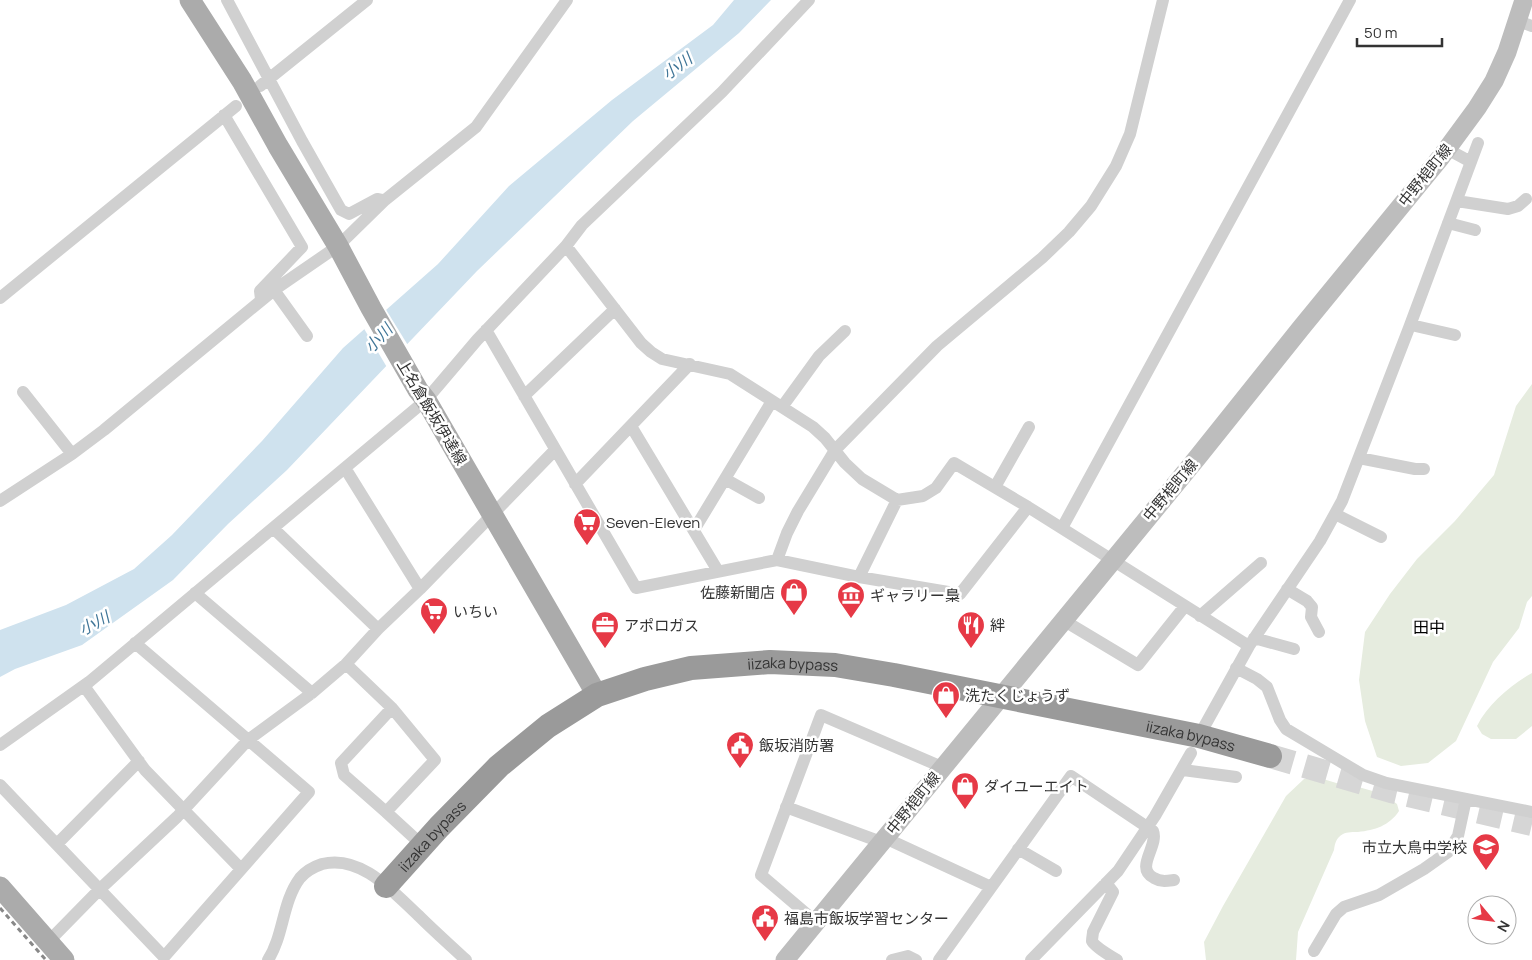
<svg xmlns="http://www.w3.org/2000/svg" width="1532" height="960" viewBox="0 0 1532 960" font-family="Manrope,'Noto Sans JP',sans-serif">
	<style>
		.green { fill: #e6ecdf }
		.water { fill: #cfe2ee }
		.pier { fill: #fff }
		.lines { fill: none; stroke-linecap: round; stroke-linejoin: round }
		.highway-tunnel { stroke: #d6d6d6; stroke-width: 24; stroke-dasharray: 24 12; stroke-linecap: butt }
		.street { stroke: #d0d0d0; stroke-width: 12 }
		.secondary { stroke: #bdbdbd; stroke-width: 19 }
		.primary { stroke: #ababab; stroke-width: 21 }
		.highway { stroke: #9a9a9a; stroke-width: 24 }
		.rail { stroke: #888; stroke-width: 3; stroke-dasharray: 5 4; stroke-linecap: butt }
		.labels { text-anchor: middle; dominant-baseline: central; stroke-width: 5; stroke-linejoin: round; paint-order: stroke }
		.street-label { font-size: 15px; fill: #333; stroke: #fff }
		.poi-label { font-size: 15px; fill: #333; stroke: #fff; text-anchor: start }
		.water-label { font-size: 16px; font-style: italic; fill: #3f7597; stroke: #fff }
		.neighbourhood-label { font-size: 16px; fill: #000; stroke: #fff }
	</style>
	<rect width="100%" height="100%" fill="#fff"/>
	<path class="green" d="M1532 384V596L1527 602 1519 628 1493 662 1456 741 1428 763 1401 766 1377 757 1365 721 1359 680 1365 632 1390 594 1417 559 1455 521 1494 475 1516 406Z
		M1532 673V726L1516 739H1491L1482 734 1477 726C1488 704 1511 685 1532 673Z
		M1304 779H1323L1343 785 1355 786 1383 794 1397 804 1399 811C1389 826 1375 830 1358 832 1354 832 1347 832 1343 834 1336 838 1335 843 1334 850L1298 932 1296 960H1206L1204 942 1223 906 1286 796Z"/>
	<path class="water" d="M734 0H771L739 33 633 121 477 271 287 470 228 524 173 580 82 645 15 669 0 677V630L66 605 134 569 172 535 262 441 343 348 438 264 509 186 612 100 713 25Z"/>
	<path class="pier" d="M385 308 409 347 388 369 363 327Z"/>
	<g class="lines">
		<path class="highway-tunnel" d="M1270 756 1391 791 1532 824"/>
		<path class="street" d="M227 0 302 141 341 210 349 214 377 199 382 200
			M1518 21 1532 26
			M260 86 367 0
			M224 115 302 247 260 291 261 299
			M1447 149 1471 162
			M1457 201 1508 209 1518 206 1526 199
			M1448 223 1475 230
			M566 246 641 343 651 352 662 359 730 374 813 427 825 438 845 463 862 479 897 500 923 496 936 488 954 463 1028 507 1249 646
			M274 290 307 336
			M0 298 236 106
			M1411 325 1455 335
			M486 330 636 588 777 560 859 577 960 594 1028 507
			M23 392 72 454
			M524 396 615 309
			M782 407 819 356 845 331
			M631 426 718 571
			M1359 458 1415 469H1424
			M345 468 420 589
			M725 479 759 498
			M575 484 690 364
			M995 487 1029 427
			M0 501 72 454 104 430 274 290 338 246 385 200 476 127 567 0
			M1335 514 1381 537
			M273 528 378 629
			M1062 528 1350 0
			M694 530 772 401
			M777 560 787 533 798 511 835 450 937 346 1042 258 1069 232 1091 206 1116 166 1130 134 1163 0
			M859 577 897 500
			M1287 589 1307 601 1312 607 1311 617 1319 632
			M195 593 312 693
			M1200 616 1261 563
			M1063 620 1138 665 1185 606
			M1254 638 1294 649
			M346 664 392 708 435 760 386 812 344 775 341 763 392 708
			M1236 668 1257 679 1267 687 1280 720 1286 729 1363 775 1386 783 1532 812
			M84 686 145 770 241 869
			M1204 727 1249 646 1320 541 1342 501 1409 328 1478 143
			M0 745 89 682 426 400 477 340 566 246 582 225 722 92 809 0
			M1183 770 1236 777
			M0 785 164 957 309 792 135 643
			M786 807 881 842
			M386 812 422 845
			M885 838 991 887
			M57 844 139 761
			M1018 849 1056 871
			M1106 883 1113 892 1093 932C1093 934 1092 938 1092 941 1094 946 1112 957 1117 960
			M816 922 761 875 821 715 942 767
			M48 942 100 889 177 817 248 740 312 693 346 664 378 629 420 589 555 450
			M1314 951 1336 914 1344 907 1379 895 1424 869 1448 852 1458 836 1466 799
			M268 960C284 935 282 902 300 878 306 871 313 867 322 864 361 854 393 892 419 916 434 931 450 945 466 960
			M892 960 908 956 916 960
			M939 960 1071 776 1153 831C1159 846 1134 868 1154 878 1161 882 1166 881 1174 880
			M1031 960 1118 871 1155 816 1191 753"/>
		<path class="secondary" d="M785 960 1197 458 1301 328 1441 157 1477 108 1494 81 1507 52 1524 0"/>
		<path class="primary" d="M190 0 242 81 278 146 338 246 371 308 418 390 426 400 597 695
			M0 887 64 960"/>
		<path class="highway" id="s1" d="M386 886 439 827 499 766 548 726 597 695 645 679 691 668 770 662 835 665 894 675 1199 736 1270 756"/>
		<path class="rail" d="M0 908 46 960"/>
	</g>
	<defs>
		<g id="supermarket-pin" transform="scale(1.4375)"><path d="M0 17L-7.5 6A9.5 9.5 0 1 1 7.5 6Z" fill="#e63946" stroke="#fff"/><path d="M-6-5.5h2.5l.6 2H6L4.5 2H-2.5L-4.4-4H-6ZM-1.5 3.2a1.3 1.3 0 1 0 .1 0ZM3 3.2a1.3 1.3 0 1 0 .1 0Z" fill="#fff"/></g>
		<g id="shop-pin" transform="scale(1.4375)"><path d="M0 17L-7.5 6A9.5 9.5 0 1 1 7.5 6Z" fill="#e63946" stroke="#fff"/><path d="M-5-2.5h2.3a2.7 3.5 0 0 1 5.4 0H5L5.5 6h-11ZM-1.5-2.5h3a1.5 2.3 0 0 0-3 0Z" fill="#fff"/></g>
		<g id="museum-pin" transform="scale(1.4375)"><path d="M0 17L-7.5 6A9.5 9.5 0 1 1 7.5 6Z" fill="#e63946" stroke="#fff"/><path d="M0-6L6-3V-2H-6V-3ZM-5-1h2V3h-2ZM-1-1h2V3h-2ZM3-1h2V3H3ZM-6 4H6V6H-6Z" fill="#fff"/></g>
		<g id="office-pin" transform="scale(1.4375)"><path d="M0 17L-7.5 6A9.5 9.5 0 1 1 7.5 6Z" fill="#e63946" stroke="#fff"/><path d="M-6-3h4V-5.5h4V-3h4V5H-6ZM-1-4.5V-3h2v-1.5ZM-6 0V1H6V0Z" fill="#fff"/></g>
		<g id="restaurant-pin" transform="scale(1.4375)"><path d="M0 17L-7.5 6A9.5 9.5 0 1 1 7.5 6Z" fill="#e63946" stroke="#fff"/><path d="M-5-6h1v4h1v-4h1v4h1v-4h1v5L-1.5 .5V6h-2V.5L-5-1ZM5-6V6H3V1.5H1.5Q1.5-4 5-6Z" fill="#fff"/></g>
		<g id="civic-pin" transform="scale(1.4375)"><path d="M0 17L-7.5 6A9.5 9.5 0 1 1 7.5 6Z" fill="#e63946" stroke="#fff"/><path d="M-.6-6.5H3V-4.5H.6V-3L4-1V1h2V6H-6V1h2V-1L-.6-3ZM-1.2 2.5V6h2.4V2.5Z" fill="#fff"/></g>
		<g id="school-pin" transform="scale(1.4375)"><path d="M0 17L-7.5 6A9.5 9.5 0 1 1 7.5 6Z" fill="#e63946" stroke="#fff"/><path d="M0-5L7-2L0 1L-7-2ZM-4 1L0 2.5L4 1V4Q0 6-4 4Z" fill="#fff"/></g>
	</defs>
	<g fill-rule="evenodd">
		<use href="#supermarket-pin" x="587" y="522"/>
		<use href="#shop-pin" x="794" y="592"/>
		<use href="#museum-pin" x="851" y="595"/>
		<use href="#supermarket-pin" x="434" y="611"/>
		<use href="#office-pin" x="605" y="625"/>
		<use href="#restaurant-pin" x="971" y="625"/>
		<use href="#shop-pin" x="946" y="695"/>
		<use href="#civic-pin" x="740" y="745"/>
		<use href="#shop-pin" x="965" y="786"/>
		<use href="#school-pin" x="1486" y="847"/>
		<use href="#civic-pin" x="765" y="918"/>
	</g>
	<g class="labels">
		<g class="street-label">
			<text transform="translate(1425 175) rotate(-51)">中野梍町線</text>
			<text transform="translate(432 412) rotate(59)">上名倉飯坂伊達線</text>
			<text transform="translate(1170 490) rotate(-50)">中野梍町線</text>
			<text stroke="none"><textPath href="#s1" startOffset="486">iizaka bypass</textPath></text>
			<text stroke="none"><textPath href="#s1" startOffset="891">iizaka bypass</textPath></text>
			<text transform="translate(913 803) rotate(-51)">中野梍町線</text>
			<text stroke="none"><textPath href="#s1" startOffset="68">iizaka bypass</textPath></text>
		</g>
		<g class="poi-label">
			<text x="606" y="522">Seven-Eleven</text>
			<text x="775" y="592" text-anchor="end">佐藤新聞店</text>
			<text x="870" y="595">ギャラリー梟</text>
			<text x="453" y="611">いちい</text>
			<text x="624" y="625">アポロガス</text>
			<text x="990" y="625">絆</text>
			<text x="965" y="695">洗たくじょうず</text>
			<text x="759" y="745">飯坂消防署</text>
			<text x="984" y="786">ダイユーエイト</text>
			<text x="1467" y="847" text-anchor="end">市立大鳥中学校</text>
			<text x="784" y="918">福島市飯坂学習センター</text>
		</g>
		<g class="water-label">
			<text transform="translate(677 66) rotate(-36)">小川</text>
			<text transform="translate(378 338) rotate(-47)">小川</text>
			<text transform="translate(94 623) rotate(-28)">小川</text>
		</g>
		<g class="neighbourhood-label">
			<text x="1429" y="627">田中</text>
		</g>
	</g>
	<g transform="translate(1492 920) rotate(119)"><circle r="24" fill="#ffffff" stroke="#adadad"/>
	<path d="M0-4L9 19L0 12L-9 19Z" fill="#e63946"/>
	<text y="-8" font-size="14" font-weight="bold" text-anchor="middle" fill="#333333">N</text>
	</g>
	<path d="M1357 38v8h85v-8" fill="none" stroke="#333333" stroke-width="2.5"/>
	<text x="1364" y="38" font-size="15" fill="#333333" stroke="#ffffff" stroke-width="4" paint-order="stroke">50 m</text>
</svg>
